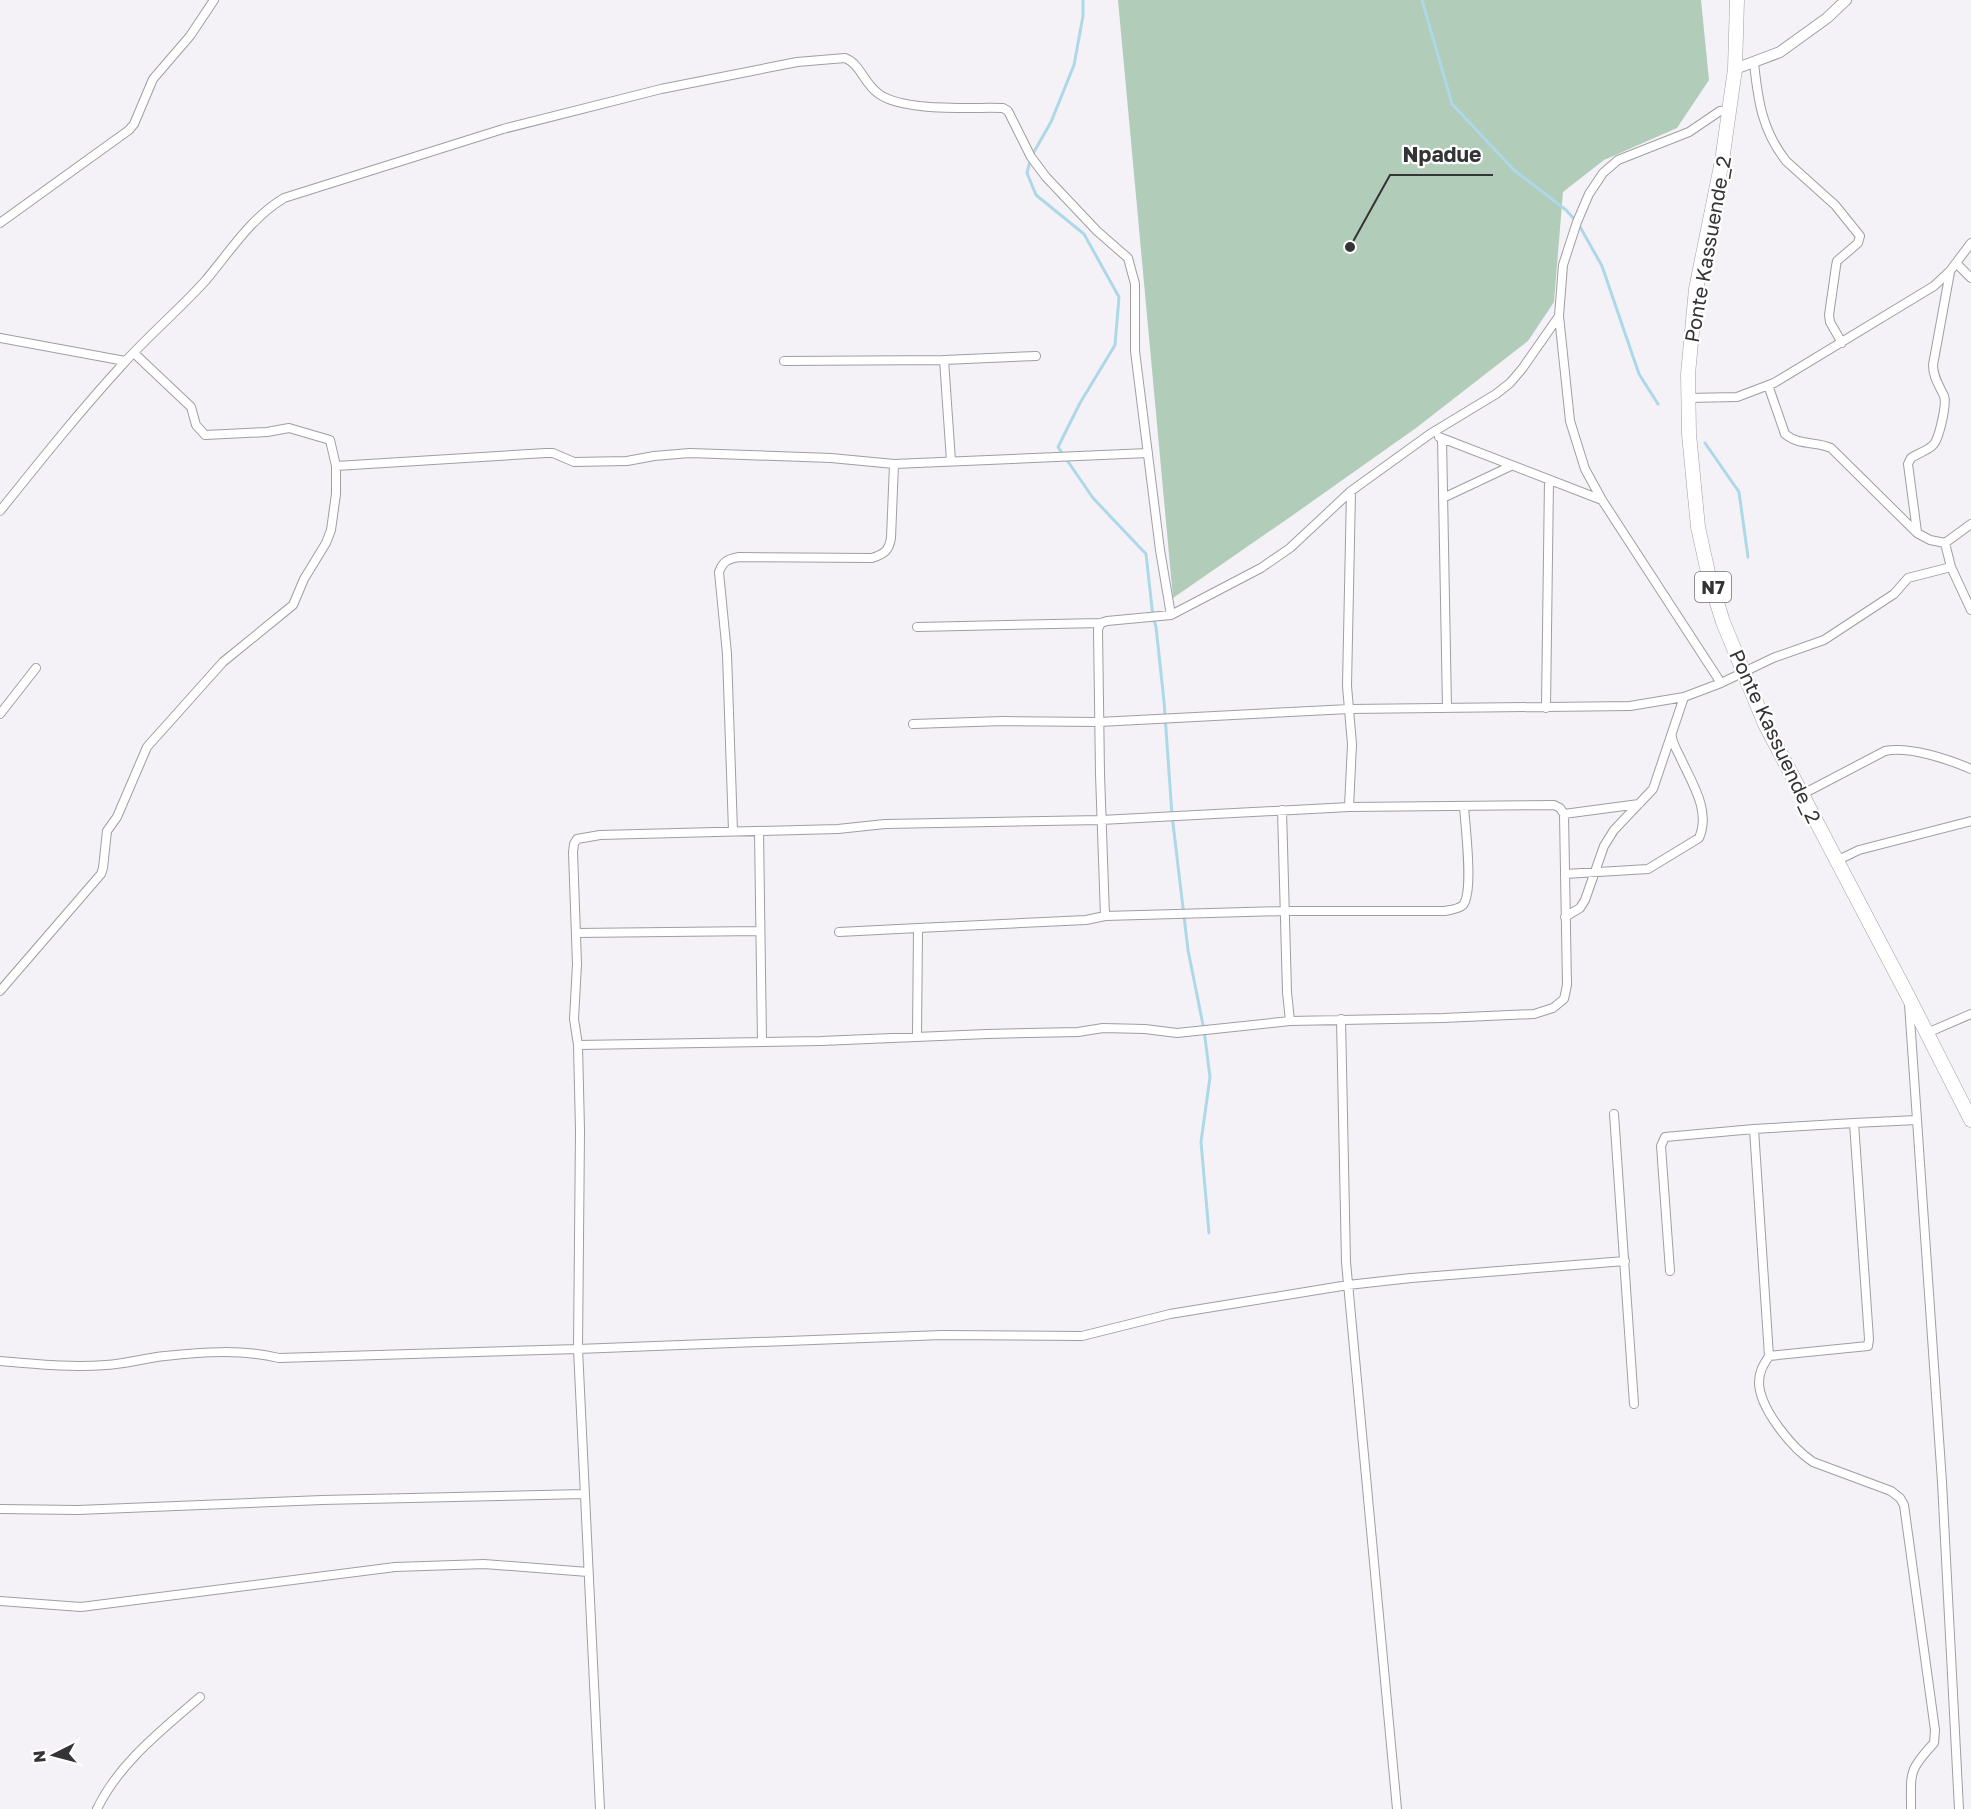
<svg xmlns="http://www.w3.org/2000/svg" width="1971" height="1809" viewBox="0 0 1971 1809" font-family="'Golos Text',sans-serif">
	<style>
		.green { fill: #b1ccb8 }
		.lines { fill: none; stroke-linecap: round; stroke-linejoin: round }
		.stream { stroke: #add8e8; stroke-width: 3 }
		.minor-casing { stroke: #a09ea2; stroke-width: 10 }
		.tertiary-casing { stroke: #a09ea2; stroke-width: 12 }
		.trunk-casing { stroke: #a09ea2; stroke-width: 15 }
		.minor { stroke: #fff; stroke-width: 8 }
		.tertiary { stroke: #fff; stroke-width: 10 }
		.trunk { stroke: #fff; stroke-width: 14 }
		.labels { text-anchor: middle; dominant-baseline: central; stroke-width: 4.5; stroke-linejoin: round; paint-order: stroke }
		.shield { fill: #fff; stroke: #717072; stroke-width: 1.5 }
		.shield-label { font-size: 18px; font-weight: bold; fill: #343335 }
		.street-label { font-size: 20px; fill: #343335; stroke: #fff }
		.leader { fill: none; stroke: #343335; stroke-width: 2 }
		.callout-dot { fill: #343335; stroke: #fff; stroke-width: 2 }
		.callout-label { font-size: 21px; text-anchor: middle; font-weight: bold; fill: #343335; stroke: #fff; stroke-width: 4.5; stroke-linejoin: round; paint-order: stroke }
	</style>
	<rect width="100%" height="100%" fill="#f4f2f6"/>
	<path class="green" d="M1118 0H1701L1709 80 1677 128 1604 160 1563 192 1554 302 1528 341 1416 428 1293 515 1173 598Z"/>
	<g class="lines">
		<path class="stream" d="M1083 0V16L1074 65 1051 122 1031 157 1027 173 1036 195 1084 234 1119 297 1115 345 1080 403 1058 447 1093 498 1146 554 1153 617 1156 627 1164 701 1172 815 1188 950 1204 1030 1210 1077 1201 1142 1209 1233
			M1422 0 1452 104 1514 170 1566 210 1575 220
			M1579 225 1602 266 1639 374 1658 404
			M1705 443 1739 492 1748 557"/>
		<g class="minor-casing">
			<path id="minor" d="M1754 63C1758 101 1762 130 1786 161L1835 205 1860 236 1858 243 1837 261 1836 266 1829 315 1830 322 1842 343
				M1730 110 1720 111 1689 132 1618 160 1603 173 1589 194 1577 222 1563 265 1559 316 1570 421 1585 469 1602 500 1721 683 1773 658 1824 640 1894 594 1908 578 1951 567 1945 543
				M0 223 129 130 134 124 153 79 190 36 214 0
				M1956 263 1971 278
				M0 338 125 361
				M944 360 951 461
				M784 361 944 360 1036 356
				M1768 385 1785 434C1799 446 1816 441 1831 448L1917 533 1930 540 1945 543 1971 524
				M1688 398 1737 397 1774 383 1934 286 1950 271 1971 243
				M1439 437 1602 500
				M1442 438 1447 708
				M894 464 1148 453
				M336 466 546 453H553L574 462 627 461 654 456 690 453 831 458 894 464 891 538C889 551 884 554 872 558L739 557C728 559 723 561 719 572L727 654 733 831
				M1443 498 1511 466
				M0 511C40 461 80 411 123 364 149 335 180 309 206 280 231 250 251 218 284 198L503 129 661 89 797 62 845 58C861 64 863 83 879 94 904 112 972 107 1003 108L1008 111 1031 157 1046 177 1097 231 1128 258 1135 284V351L1160 550 1171 615
				M1917 532 1908 464 1911 458C1917 454 1926 451 1932 446 1939 441 1947 404 1944 396 1939 385 1933 377 1933 365L1950 272
				M1951 567 1971 610
				M917 627 1101 623 1107 621 1171 615 1261 568 1290 548 1351 491 1430 434 1496 394 1510 383 1522 369 1559 316
				M1546 708 1549 480
				M0 714 36 668
				M913 724 1003 721 1099 722 1349 709 1630 706 1684 697 1721 683
				M1801 795 1885 751C1909 746 1948 759 1971 769
				M1349 807 1352 744 1347 686 1351 491
				M1282 810 1287 992 1290 1021
				M1564 814 1639 804
				M759 831 762 1042
				M1836 861 1859 850 1971 821
				M1565 874 1648 869 1699 838C1711 811 1692 783 1681 759 1678 752 1673 745 1672 737
				M1105 916 1285 911H1445C1450 910 1459 909 1463 905 1474 892 1465 825 1464 806
				M1565 917 1580 908 1585 900 1604 846 1614 830 1653 789 1684 697
				M839 932 918 928
				M576 933 760 931
				M0 991 101 874 103 868 107 831 117 817 147 747 223 662 293 605 304 579 326 543 331 530 336 494V466L330 440 289 428 267 432 205 435 196 425 191 407 135 354
				M1909 1004 1942 1482 1959 1809
				M1341 1019 1346 1262 1397 1809
				M1927 1033 1971 1014
				M917 1037 918 928 1086 920 1105 916 1100 774 1098 629 1101 623
				M578 1045 821 1041 987 1034 1078 1032 1103 1028 1145 1029 1177 1033 1290 1021 1443 1018 1534 1014 1553 1008 1564 999 1567 985 1564 814 1560 808 1554 805 1349 807 1101 820 885 824 838 829 600 835 577 839 574 844 573 852 577 964 574 1019 578 1045 580 1130 578 1349 600 1809
				M1614 1114 1634 1404
				M1854 1123 1917 1120
				M1754 1129 1769 1356C1764 1364 1759 1371 1759 1382 1759 1408 1792 1448 1813 1462L1891 1491 1900 1498 1904 1505 1935 1730 1934 1743C1908 1771 1911 1772 1911 1809
				M1670 1271 1661 1146 1665 1137 1754 1129 1854 1123 1869 1339 1868 1346 1769 1356
				M0 1361C35 1364 71 1368 106 1365 126 1364 145 1358 165 1356 202 1352 243 1349 279 1358L578 1349 942 1335 1082 1336 1170 1314 1348 1285 1411 1278 1625 1261
				M0 1509 78 1510 322 1500 585 1494
				M0 1601 81 1607 395 1567 484 1564 588 1572
				M97 1809C119 1763 162 1730 200 1697"/>
		</g>
		<g class="tertiary-casing">
			<path id="tertiary" d="M1735 69 1780 52 1827 18 1846 0"/>
		</g>
		<g class="trunk-casing">
			<path id="trunk" d="M1737 0 1735 69 1722 161 1696 289 1688 374 1689 434 1698 527 1709 577 1723 622 1765 724 1908 996 1971 1120"/>
		</g>
		<use href="#minor" class="minor"/>
		<use href="#tertiary" class="tertiary"/>
		<use href="#trunk" class="trunk"/>
	</g>
	<g class="labels">
		<rect class="shield" x="1695" y="572" width="36" height="30" rx="4.5"/>
		<g class="shield-label">
			<text x="1713" y="587">N7</text>
		</g>
		<g class="street-label">
			<text transform="translate(1707 249) rotate(-80)">Ponte Kassuende_2</text>
			<text transform="translate(1776 736) rotate(65)">Ponte Kassuende_2</text>
		</g>
	</g>
	<path class="leader" d="M1350 247L1390 175H1493"/>
	<circle class="callout-dot" cx="1350" cy="247" r="6"/>
	<g class="callout-label">
		<text x="1442" y="162">Npadue</text>
	</g>
	<g transform="translate(54 1755) rotate(264)" stroke="#ffffff" stroke-width="4.5" paint-order="stroke">
	<path d="M0-4.5L10 22L0 15L-10 22Z" fill="#343335"/>
	<text y="-9" font-size="16" font-weight="bold" text-anchor="middle" fill="#343335">N</text>
	</g>
</svg>
